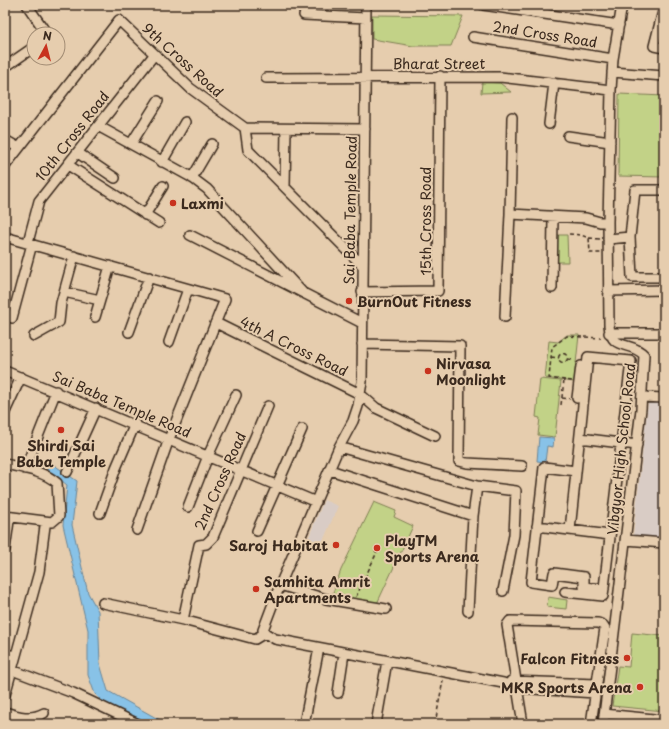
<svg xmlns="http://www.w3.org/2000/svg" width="669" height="729" viewBox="0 0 669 729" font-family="'Playpen Sans',sans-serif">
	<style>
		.built { fill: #d9ccc5 }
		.green { fill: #c2d287; stroke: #7e7e52 }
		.water { fill: #88c2e7; stroke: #698597 }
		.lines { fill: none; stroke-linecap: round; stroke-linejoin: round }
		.minor-casing { stroke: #3b2a1e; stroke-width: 12 }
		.path { stroke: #3b2a1e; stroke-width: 1.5; stroke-dasharray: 4 3; stroke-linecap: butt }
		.minor { stroke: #e6cdae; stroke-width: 9 }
		.poi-dot { fill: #c8321e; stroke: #e6cdae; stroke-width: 1.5 }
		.labels { text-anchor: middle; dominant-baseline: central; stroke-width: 4; stroke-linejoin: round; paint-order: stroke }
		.street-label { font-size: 14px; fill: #3b2a1e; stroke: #e6cdae }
		.poi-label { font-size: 14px; font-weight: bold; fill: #3b2a1e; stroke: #e6cdae; text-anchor: start }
	</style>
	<rect width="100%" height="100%" fill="#e6cdae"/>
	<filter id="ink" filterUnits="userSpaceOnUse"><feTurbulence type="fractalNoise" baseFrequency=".025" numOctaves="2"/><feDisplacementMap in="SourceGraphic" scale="8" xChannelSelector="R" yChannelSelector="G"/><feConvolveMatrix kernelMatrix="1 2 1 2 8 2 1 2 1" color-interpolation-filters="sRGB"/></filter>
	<g filter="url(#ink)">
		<path class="built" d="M648 402 664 403V539L633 536Z
			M324 500 338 506 320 548 306 544Z"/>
		<path class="green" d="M372 15 463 16 451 46H413L372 39Z
			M482 82 500 83 511 92 481 93Z
			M619 94 664 96V177L618 176Z
			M557 235H567L568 262H557Z
			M567 335H579L574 382 545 378 549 341 558 342Z
			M540 379 561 381 555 437 538 435 540 418 536 417Z
			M374 502 396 511 394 517 413 526 374 610 329 604 341 570Z
			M548 597 567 600 566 609 547 607Z
			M632 633 664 636V711L612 706 618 666 629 667Z"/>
		<path class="water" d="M539 437 554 438 553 447 547 446 545 462 537 461Z
			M34 457 54 465 77 481 72 525 88 593 98 611 100 664 108 691 167 724H146L106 705 95 694 88 675V630L63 525 67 485 46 468 31 463Z"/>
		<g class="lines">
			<g class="minor-casing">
				<path id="minor" d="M27 5 47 34
					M483 5 619 25
					M309 6V5
					M664 7 654 46 664 48
					M304 15 366 18
					M473 37 613 59
					M5 67 34 47
					M612 72 664 76
					M266 78 500 77 611 90
					M512 117 510 214 586 218 600 222H608
					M549 124 554 83
					M98 126 191 177 207 189 303 293
					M245 128 248 150 362 265
					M568 136 610 142
					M5 140 19 148
					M131 144 158 101
					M78 153 115 178
					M162 162 185 122
					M68 165 159 223
					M5 166 119 20 190 88 245 128 365 129
					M192 178 212 144
					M285 187 286 129
					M664 190H635L630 237 632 277H664
					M145 215 163 186
					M190 235 362 323
					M5 237 225 299 169 439 137 530
					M608 239 630 237
					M28 242 39 201 154 55
					M552 288 553 217
					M608 291 664 290
					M64 292 100 300
					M362 292 438 291 440 76
					M95 317 110 266
					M505 317 510 214
					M12 318 32 244
					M216 323 360 394 376 408 435 436
					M129 332 149 277
					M609 333H664
					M34 336 59 322 61 303 74 256
					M169 342 188 289
					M362 344 460 346 459 461 467 463 522 466
					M5 371 316 502
					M642 397 664 398
					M577 398 581 366
					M5 412 21 377
					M580 438 637 445
					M339 447 477 486 516 491 514 535 503 591
					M5 464C22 468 44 471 57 483L59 516 52 522 5 516
					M25 469 56 391
					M330 470 473 516
					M576 471 544 467 531 582 552 585 554 573 584 577V587L604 589
					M67 472 96 408
					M188 507 208 456 236 395
					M100 513 116 468 135 424
					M537 526 610 535
					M257 531 302 429
					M626 540 664 543
					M5 550 9 521
					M280 585 326 599 386 609
					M565 592 603 596 631 361 588 357 570 530
					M103 603 183 620 255 639 265 633
					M468 611 473 516 477 486
					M183 620 199 545 206 544 213 537 268 406
					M265 633 263 630 280 585 339 447 353 421 358 406 362 382 366 5
					M265 633 275 639 503 683 517 688 595 693
					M5 654 15 656
					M12 670 73 693 138 724
					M511 681 597 684
					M338 693 344 653
					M5 695 39 572 45 526
					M5 712C19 717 31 720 44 713
					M604 714 664 720
					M304 724 319 648
					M376 724 387 661
					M523 724 507 625 510 621 598 623 603 625 605 628 591 724
					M603 724 641 409 644 355C630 340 611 352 609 325L608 222 611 90 613 59 622 5"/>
			</g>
			<path class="path" d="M569 234 581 235 589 238 590 253H601
				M589 238 600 239
				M558.5 358a4.5 4.5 0 1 1 9 0a4.5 4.5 0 1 1-9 0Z
				M551 357 559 358
				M568 359 574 360
				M572 381 549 378 552 347 567 336 601 338
				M562 398 570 399
				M561 405 564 380
				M356 597 377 552 375 551
				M435 724 443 680"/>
			<use href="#minor" class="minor"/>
		</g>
	</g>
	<g class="poi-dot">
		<circle cx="173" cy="203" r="4"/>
		<circle cx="349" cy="301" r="4"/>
		<circle cx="428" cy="371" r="4"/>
		<circle cx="61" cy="430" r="4"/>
		<circle cx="336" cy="545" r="4"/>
		<circle cx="377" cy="548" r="4"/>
		<circle cx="256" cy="589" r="4"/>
		<circle cx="627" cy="658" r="4"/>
		<circle cx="640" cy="687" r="4"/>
	</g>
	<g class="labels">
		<g class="street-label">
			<text transform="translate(545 34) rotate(9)">2nd Cross Road</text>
			<text transform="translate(183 60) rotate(42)">9th Cross Road</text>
			<text x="439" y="63">Bharat Street</text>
			<text transform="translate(72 136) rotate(-52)">10th Cross Road</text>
			<text transform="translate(350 210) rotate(-89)">Sai Baba Temple Road</text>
			<text transform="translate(425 221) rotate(-90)">15th Cross Road</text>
			<text transform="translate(294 346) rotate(26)">4th A Cross Road</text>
			<text transform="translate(122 404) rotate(23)">Sai Baba Temple Road</text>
			<text transform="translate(621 449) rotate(-84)">Vibgyor High School Road</text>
			<text transform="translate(220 481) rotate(-66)">2nd Cross Road</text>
		</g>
		<g class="poi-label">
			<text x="181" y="203">Laxmi</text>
			<text x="357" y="301">BurnOut Fitness</text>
			<text x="436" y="363">Nirvasa<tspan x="436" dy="16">Moonlight</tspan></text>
			<text x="61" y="445" text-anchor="middle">Shirdi Sai<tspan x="61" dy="16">Baba Temple</tspan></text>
			<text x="385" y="540">PlayTM<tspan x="385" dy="16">Sports Arena</tspan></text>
			<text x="328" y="545" text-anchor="end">Saroj Habitat</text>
			<text x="264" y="581">Samhita Amrit<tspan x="264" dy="16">Apartments</tspan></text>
			<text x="619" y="658" text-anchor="end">Falcon Fitness</text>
			<text x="632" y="687" text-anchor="end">MKR Sports Arena</text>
		</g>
	</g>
	<rect width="669" height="729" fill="none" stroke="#e6cdae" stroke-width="20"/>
	<rect x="10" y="10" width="649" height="709" fill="none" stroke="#3b2a1e" stroke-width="1.5" filter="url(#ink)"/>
	<g transform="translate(46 46) rotate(7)"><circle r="19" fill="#e6cdae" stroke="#a28c74"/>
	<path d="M0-3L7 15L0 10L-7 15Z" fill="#c8321e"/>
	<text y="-6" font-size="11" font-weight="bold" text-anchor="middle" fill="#3b2a1e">N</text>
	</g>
</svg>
